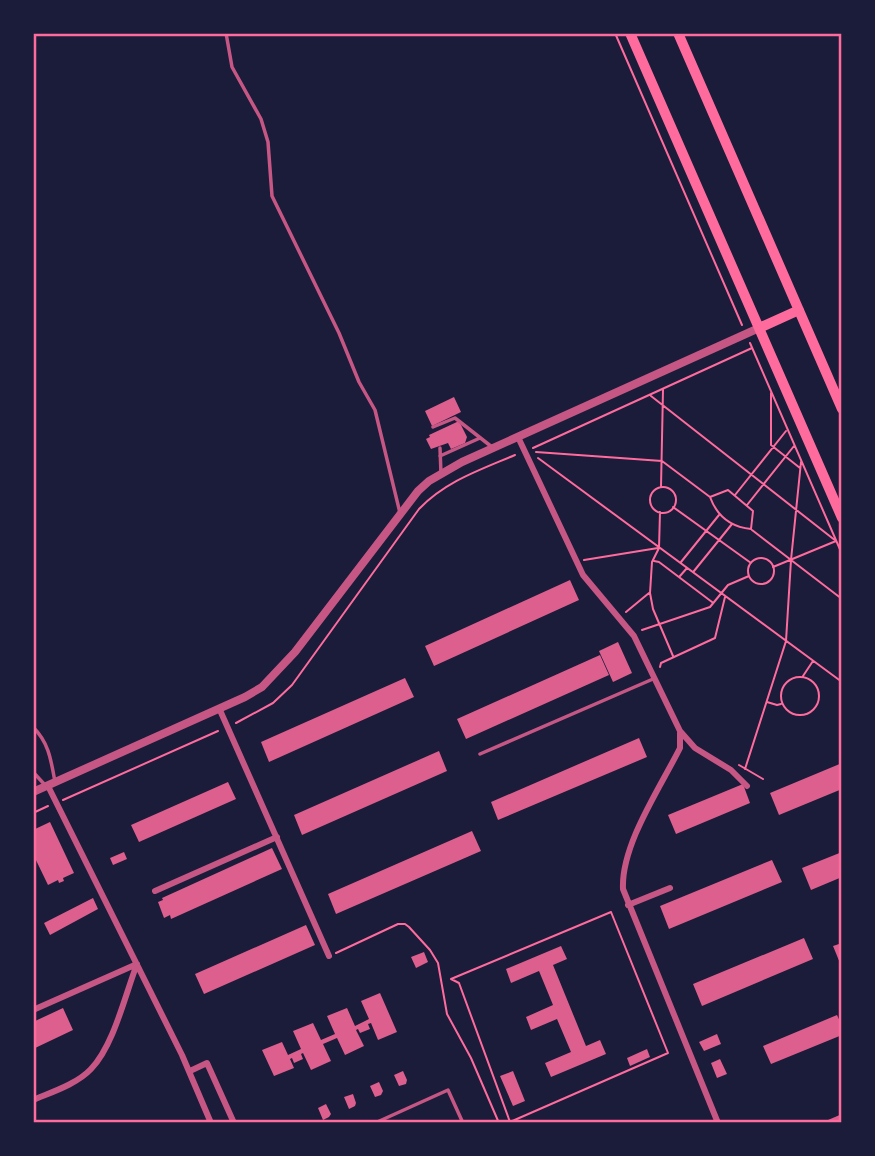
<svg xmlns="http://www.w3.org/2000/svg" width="875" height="1156" viewBox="0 0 875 1156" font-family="Commissioner,sans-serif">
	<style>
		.building { fill: #dd5f8e }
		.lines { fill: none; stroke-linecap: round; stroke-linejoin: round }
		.path { stroke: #ff6b9d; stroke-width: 2 }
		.service { stroke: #c65784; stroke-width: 3.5 }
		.minor { stroke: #c65784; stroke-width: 6 }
		.tertiary { stroke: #c65784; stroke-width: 8 }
		.primary { stroke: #ff6b9d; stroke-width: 10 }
		.neatline { fill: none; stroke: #ff6b9d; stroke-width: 2.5 }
	</style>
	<rect width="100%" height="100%" fill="#1b1b3a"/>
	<path class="building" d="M454 397 461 412 432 426 425 411Z
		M459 421 467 437 465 443 451 449 448 443 431 449 426 439 430 437 429 435Z
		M570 580 579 600 434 666 425 646Z
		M618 642 632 673 613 682 599 651Z
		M600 655 609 675 466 739 457 719Z
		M405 678 414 697 269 762 261 742Z
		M639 738 647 757 498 820 491 802Z
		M439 751 447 771 302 835 294 815Z
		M842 763V789L779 815 770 793Z
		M228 782 236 799 139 842 131 825Z
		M743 784 750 803 676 834 668 815Z
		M50 822 74 873 63 878 64 881 59 883 58 880 48 885 33 854V830Z
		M472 831 481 851 336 914 328 894Z
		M272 848 282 869 171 919 170 915 164 918 158 902 163 900 162 898Z
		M124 852 127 859 113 865 110 858Z
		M842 852V877L811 890 802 868Z
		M772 860 782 882 669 929 660 906Z
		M93 898 98 909 50 935 44 923Z
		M306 925 315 945 204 994 195 974Z
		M804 938 813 959 702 1006 693 984Z
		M842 943V968L833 946Z
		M561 946 567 959 553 965 586 1046 600 1040 606 1054 551 1077 545 1063 571 1052 557 1019 531 1030 526 1017 553 1005 539 971 511 983 506 969Z
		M424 952 428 962 416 968 411 957Z
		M380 993 397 1032 378 1040 371 1023 368 1024 370 1029 360 1033 358 1029 356 1030 364 1046 345 1055 337 1038 323 1044 331 1061 311 1070 303 1053 301 1054 303 1059 294 1063 292 1058 290 1059 294 1068 274 1076 262 1050 282 1042 288 1055 301 1049 293 1031 313 1023 321 1040 335 1034 327 1016 347 1008 355 1026 369 1019 361 1001Z
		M63 1008 73 1030 33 1049V1022Z
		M837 1015 842 1026V1035L771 1064 763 1046Z
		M717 1034 721 1044 704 1051 699 1042Z
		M647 1049 650 1057 630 1066 627 1058Z
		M720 1059 727 1074 717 1078 711 1063Z
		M403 1071 407 1080 406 1084 399 1086 394 1075Z
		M513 1071 525 1101 513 1106 500 1076Z
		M379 1082 383 1091 381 1095 375 1097 370 1086Z
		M353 1094 356 1103 355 1106 349 1109 344 1097Z
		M326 1104 331 1114 329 1117 323 1120 318 1108Z
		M842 1114V1123H821Z"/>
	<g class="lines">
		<path class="path" d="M615 33 742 325
			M750 343 842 554
			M771 393V445L800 468
			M651 396 836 541 773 567
			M533 448 752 348
			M536 452 662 461 710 497
			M538 458 842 682
			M661 487 663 390
			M650 500a13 13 0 1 1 26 0a13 13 0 1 1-26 0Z
			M728 490 753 511 751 529C731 527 717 516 710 497Z
			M735 495 786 431
			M747 505 794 446
			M673 507 751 563
			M660 512 659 548 652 562 650 593 653 609 673 656
			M752 530 842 599
			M748 571a13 13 0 1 1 26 0a13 13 0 1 1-26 0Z
			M584 560 658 548
			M654 561 659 562 712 602
			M681 562 719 515
			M694 571 732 524
			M680 576 687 568
			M626 612 649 593
			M642 630 710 607 728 585 749 576
			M660 667 661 663 715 638 725 597
			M803 676 813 661
			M781 696a19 19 0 1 1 38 0a19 19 0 1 1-38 0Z
			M767 702 777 705 781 704
			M236 723 273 703 292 685 419 509C446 481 480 470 515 455
			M739 765 763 779
			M745 769 786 641 791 560 801 462
			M63 800 218 731
			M33 813 48 806
			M611 912 668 1053 510 1122 459 983 451 979Z
			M336 953 398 924H405L409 927 430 950 438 963 447 1014 471 1058 499 1123"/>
		<path class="service" d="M226 33 232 67 261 119 268 142 272 196 339 333 359 382 375 410 400 513
			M433 427 455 418 492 447
			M440 448 441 474
			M440 456 480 438
			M33 727C49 743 51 760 55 782
			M480 754 653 679
			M33 772 45 785
			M375 1123 448 1090 463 1123"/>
		<path class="minor" d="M518 437 583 575 634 636 680 731 695 748 731 770 747 786
			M219 708 329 956
			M680 733V748C660 788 621 845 623 889L718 1123
			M48 786 182 1055 211 1123
			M155 891 277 837
			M628 905 670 888
			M33 1010 137 964
			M190 1071 207 1063 234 1123
			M33 1100C52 1092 77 1084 91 1069 114 1045 125 995 137 964"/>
		<path class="tertiary" d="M33 792 245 697 262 687 295 652 418 491 429 481 462 462 759 328"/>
		<path class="primary" d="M630 33 842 518
			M678 33 842 409
			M759 328 799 310"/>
	</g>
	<rect width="875" height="1156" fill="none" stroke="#1b1b3a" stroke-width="70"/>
	<rect x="35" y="35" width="805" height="1086" class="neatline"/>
</svg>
